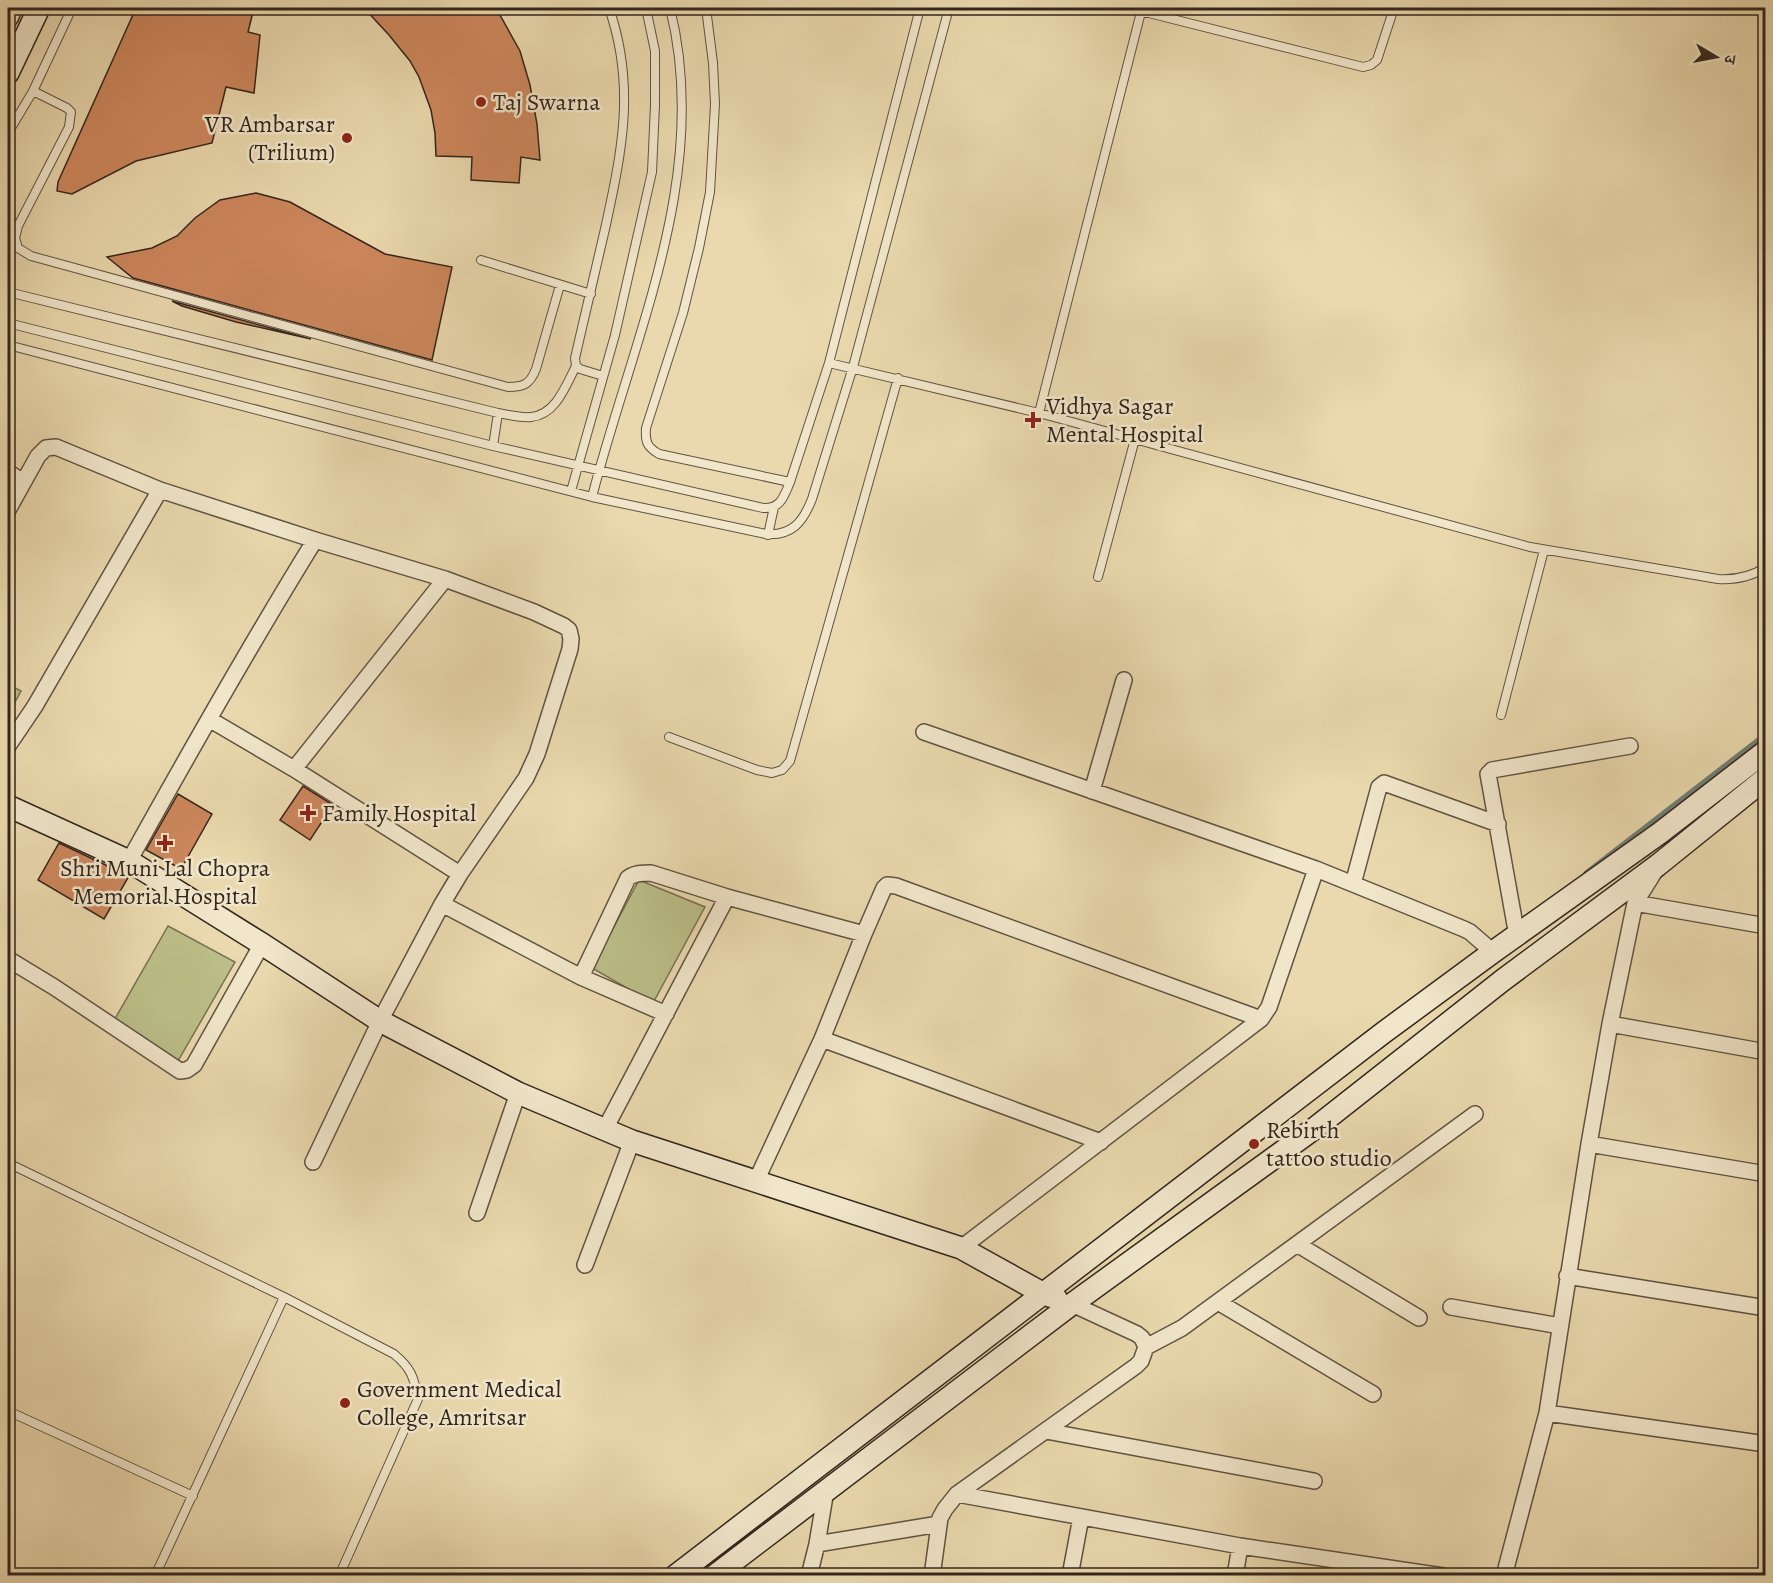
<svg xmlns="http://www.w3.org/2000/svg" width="1773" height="1583" viewBox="0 0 1773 1583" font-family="Alegreya,'Noto Serif Devanagari',serif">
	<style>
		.green { fill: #bbbe88; stroke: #767253; stroke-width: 1.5 }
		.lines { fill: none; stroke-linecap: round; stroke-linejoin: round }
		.stream { stroke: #6f7f74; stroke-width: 5 }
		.building { fill: #cd875c; stroke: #32261e; stroke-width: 1.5 }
		.lane-casing { stroke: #605342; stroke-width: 10 }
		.street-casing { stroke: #605342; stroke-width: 18 }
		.secondary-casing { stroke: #32261e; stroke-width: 24 }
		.lane { stroke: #f1e6ca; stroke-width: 8 }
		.street { stroke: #f1e6ca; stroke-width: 15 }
		.secondary { stroke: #f1e6ca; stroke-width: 21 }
		.poi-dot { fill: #8f2418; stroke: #f1e6ca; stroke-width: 2 }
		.labels { text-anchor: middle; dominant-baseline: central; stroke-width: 5; stroke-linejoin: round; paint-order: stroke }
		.poi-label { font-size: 24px; fill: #32261e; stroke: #f1e6ca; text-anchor: start }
	</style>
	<rect width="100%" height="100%" fill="#ead9ae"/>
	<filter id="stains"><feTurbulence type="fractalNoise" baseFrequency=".00333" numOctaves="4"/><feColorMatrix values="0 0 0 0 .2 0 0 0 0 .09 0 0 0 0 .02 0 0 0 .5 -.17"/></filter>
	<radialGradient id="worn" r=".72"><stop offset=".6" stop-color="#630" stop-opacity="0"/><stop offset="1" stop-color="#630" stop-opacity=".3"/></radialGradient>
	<path class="green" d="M8 684 21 691 8 715Z
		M639 880 705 907 653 1003 592 968Z
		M168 926 235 962 178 1061 112 1024Z"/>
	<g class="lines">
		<path class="stream" d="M1586 873 1766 734"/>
	</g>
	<path class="building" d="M136 8H254L248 32 260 35 254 93 226 87 212 143 136 161 72 194 57 191 58 182Z
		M364 8H496L520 51 530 85 537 124 540 160 521 157 519 183 471 180 472 157 436 156 435 133 431 110 419 77 410 61 389 35Z
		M256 193 290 202 385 254 452 267 432 360 133 278 107 257 152 248 177 236 195 218 220 200Z
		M172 301 311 339 236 322 182 306Z
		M303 786 333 805 310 840 280 820Z
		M178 794 212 814 181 869 146 850Z
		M59 843 129 876 104 919 38 880Z"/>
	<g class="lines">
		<g class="lane-casing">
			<path id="lane" d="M706 8 713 63 715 104 710 192 699 248 683 313 646 428C645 442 647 447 659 454L790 482
				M1141 11 1363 67 1371 65 1377 60 1394 8
				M33 91 67 108 71 112 69 127 18 226 15 238 18 248 31 256 508 387C524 387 530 384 536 369L560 285
				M8 133 33 91 72 8
				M481 260 591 294
				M8 292 498 413C509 415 521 418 531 417 556 415 566 385 576 366
				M8 323 493 446 763 508C781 509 784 496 790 482L829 363 920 8
				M8 345 592 497 766 534C792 536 803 522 812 499L853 367 949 8
				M829 363 1039 413 1530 547 1718 579C1735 580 1751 577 1766 567
				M603 376 580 369 576 366 575 358C585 315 595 272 605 229 622 151 636 86 609 8
				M1039 413 1142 8
				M493 446 498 413
				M571 491 615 335 652 172 655 105V51L646 8
				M592 497C633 337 712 175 670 8
				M768 535 774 507
				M1098 577 1135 439
				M1501 715 1544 550
				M669 737 757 770 772 773 782 770 790 761 898 378
				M8 1163 284 1297 394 1354C411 1368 414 1377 418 1399L339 1576
				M8 1411 193 1496
				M155 1576 284 1297"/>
		</g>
		<g class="street-casing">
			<path id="street" d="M8 472 23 482
				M8 510 38 456 46 448 56 447 160 490 315 540 445 579 534 612 564 626 569 630 571 639 570 649 537 754 526 778 460 874 442 904 380 1021 313 1162
				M209 719 294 769 460 874
				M924 732 1316 869 1464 929 1470 932 1493 952
				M8 746 35 706 160 490
				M294 769 445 579
				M1092 791 1124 680
				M129 861C189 753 250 645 315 540
				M1353 884 1379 787 1384 783 1498 824
				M1635 903 1766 926
				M442 904 581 977 666 1014
				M1517 936 1488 774 1492 770 1630 746
				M8 959 54 987 180 1071 187 1070 194 1065 262 944
				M581 977 628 878C635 873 642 873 651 873L727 897 864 934
				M1610 1024 1766 1052
				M822 1039 1101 1142
				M605 1129 727 897
				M1589 1144 1766 1174
				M756 1181 822 1039 864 934 884 888 887 885 896 886 1261 1019
				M477 1213 518 1093
				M1297 1244 1419 1318
				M961 1248 1261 1019 1269 1007 1316 869
				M585 1265 632 1141
				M1567 1276 1766 1308
				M1218 1302 1373 1394
				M1451 1307 1560 1326
				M1146 1347 1182 1328 1475 1114
				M1547 1413 1766 1444
				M1046 1431 1314 1481
				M957 1494 1240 1546 1443 1576
				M817 1544 939 1524
				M809 1576 817 1544 826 1490
				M932 1576 940 1518 945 1509 957 1494 1136 1366 1141 1361 1146 1347 1142 1338 1137 1334 1072 1304
				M1070 1576 1081 1517
				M1235 1576 1240 1546
				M1504 1576 1547 1413 1589 1144 1610 1024 1635 903 1655 871"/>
		</g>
		<g class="secondary-casing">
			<path id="secondary" d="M8 16 11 8
				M8 73 39 8
				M8 806 129 861 262 944 380 1021 518 1093 632 1141 961 1248 1044 1294 1056 1298
				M675 1576 1383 1033 1493 952 1660 833 1766 751
				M714 1576 1072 1304 1315 1128 1503 980 1658 865 1766 778"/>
		</g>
		<use href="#lane" class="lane"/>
		<use href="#street" class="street"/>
		<use href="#secondary" class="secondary"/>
	</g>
	<g class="poi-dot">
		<circle cx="481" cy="102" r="6"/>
		<circle cx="347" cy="138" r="6"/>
		<path d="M1030 411h6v6h6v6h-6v6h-6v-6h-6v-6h6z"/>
		<path d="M305 804h6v6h6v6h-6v6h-6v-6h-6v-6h6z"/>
		<path d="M162 834h6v6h6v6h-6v6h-6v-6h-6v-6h6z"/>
		<circle cx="1254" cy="1144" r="6"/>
		<circle cx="345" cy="1403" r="6"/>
	</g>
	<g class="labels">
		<g class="poi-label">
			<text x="493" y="102">Taj Swarna</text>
			<text x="335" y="124" text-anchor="end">VR Ambarsar<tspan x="335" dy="28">(Trilium)</tspan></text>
			<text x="1046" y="406">Vidhya Sagar<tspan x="1046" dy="28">Mental Hospital</tspan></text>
			<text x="322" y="813">Family Hospital</text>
			<text x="165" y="868" text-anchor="middle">Shri Muni Lal Chopra<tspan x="165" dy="28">Memorial Hospital</tspan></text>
			<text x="1266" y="1130">Rebirth<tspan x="1266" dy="28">tattoo studio</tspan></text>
			<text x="357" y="1389">Government Medical<tspan x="357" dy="28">College, Amritsar</tspan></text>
		</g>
	</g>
	<rect width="1773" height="1583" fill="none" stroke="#ead9ae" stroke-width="30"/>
	<rect x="9" y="9" width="1755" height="1565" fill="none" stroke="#32261e" stroke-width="3"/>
	<rect x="15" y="15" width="1743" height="1553" fill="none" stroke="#32261e" stroke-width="1.5"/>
	<g transform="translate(1716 57) rotate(100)" stroke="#f1e6ca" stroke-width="4.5" paint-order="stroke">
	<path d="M0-4.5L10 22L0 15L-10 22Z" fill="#32261e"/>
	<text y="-9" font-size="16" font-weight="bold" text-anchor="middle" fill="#32261e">उ</text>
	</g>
	<rect width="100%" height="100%" filter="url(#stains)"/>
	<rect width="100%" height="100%" fill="url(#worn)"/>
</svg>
